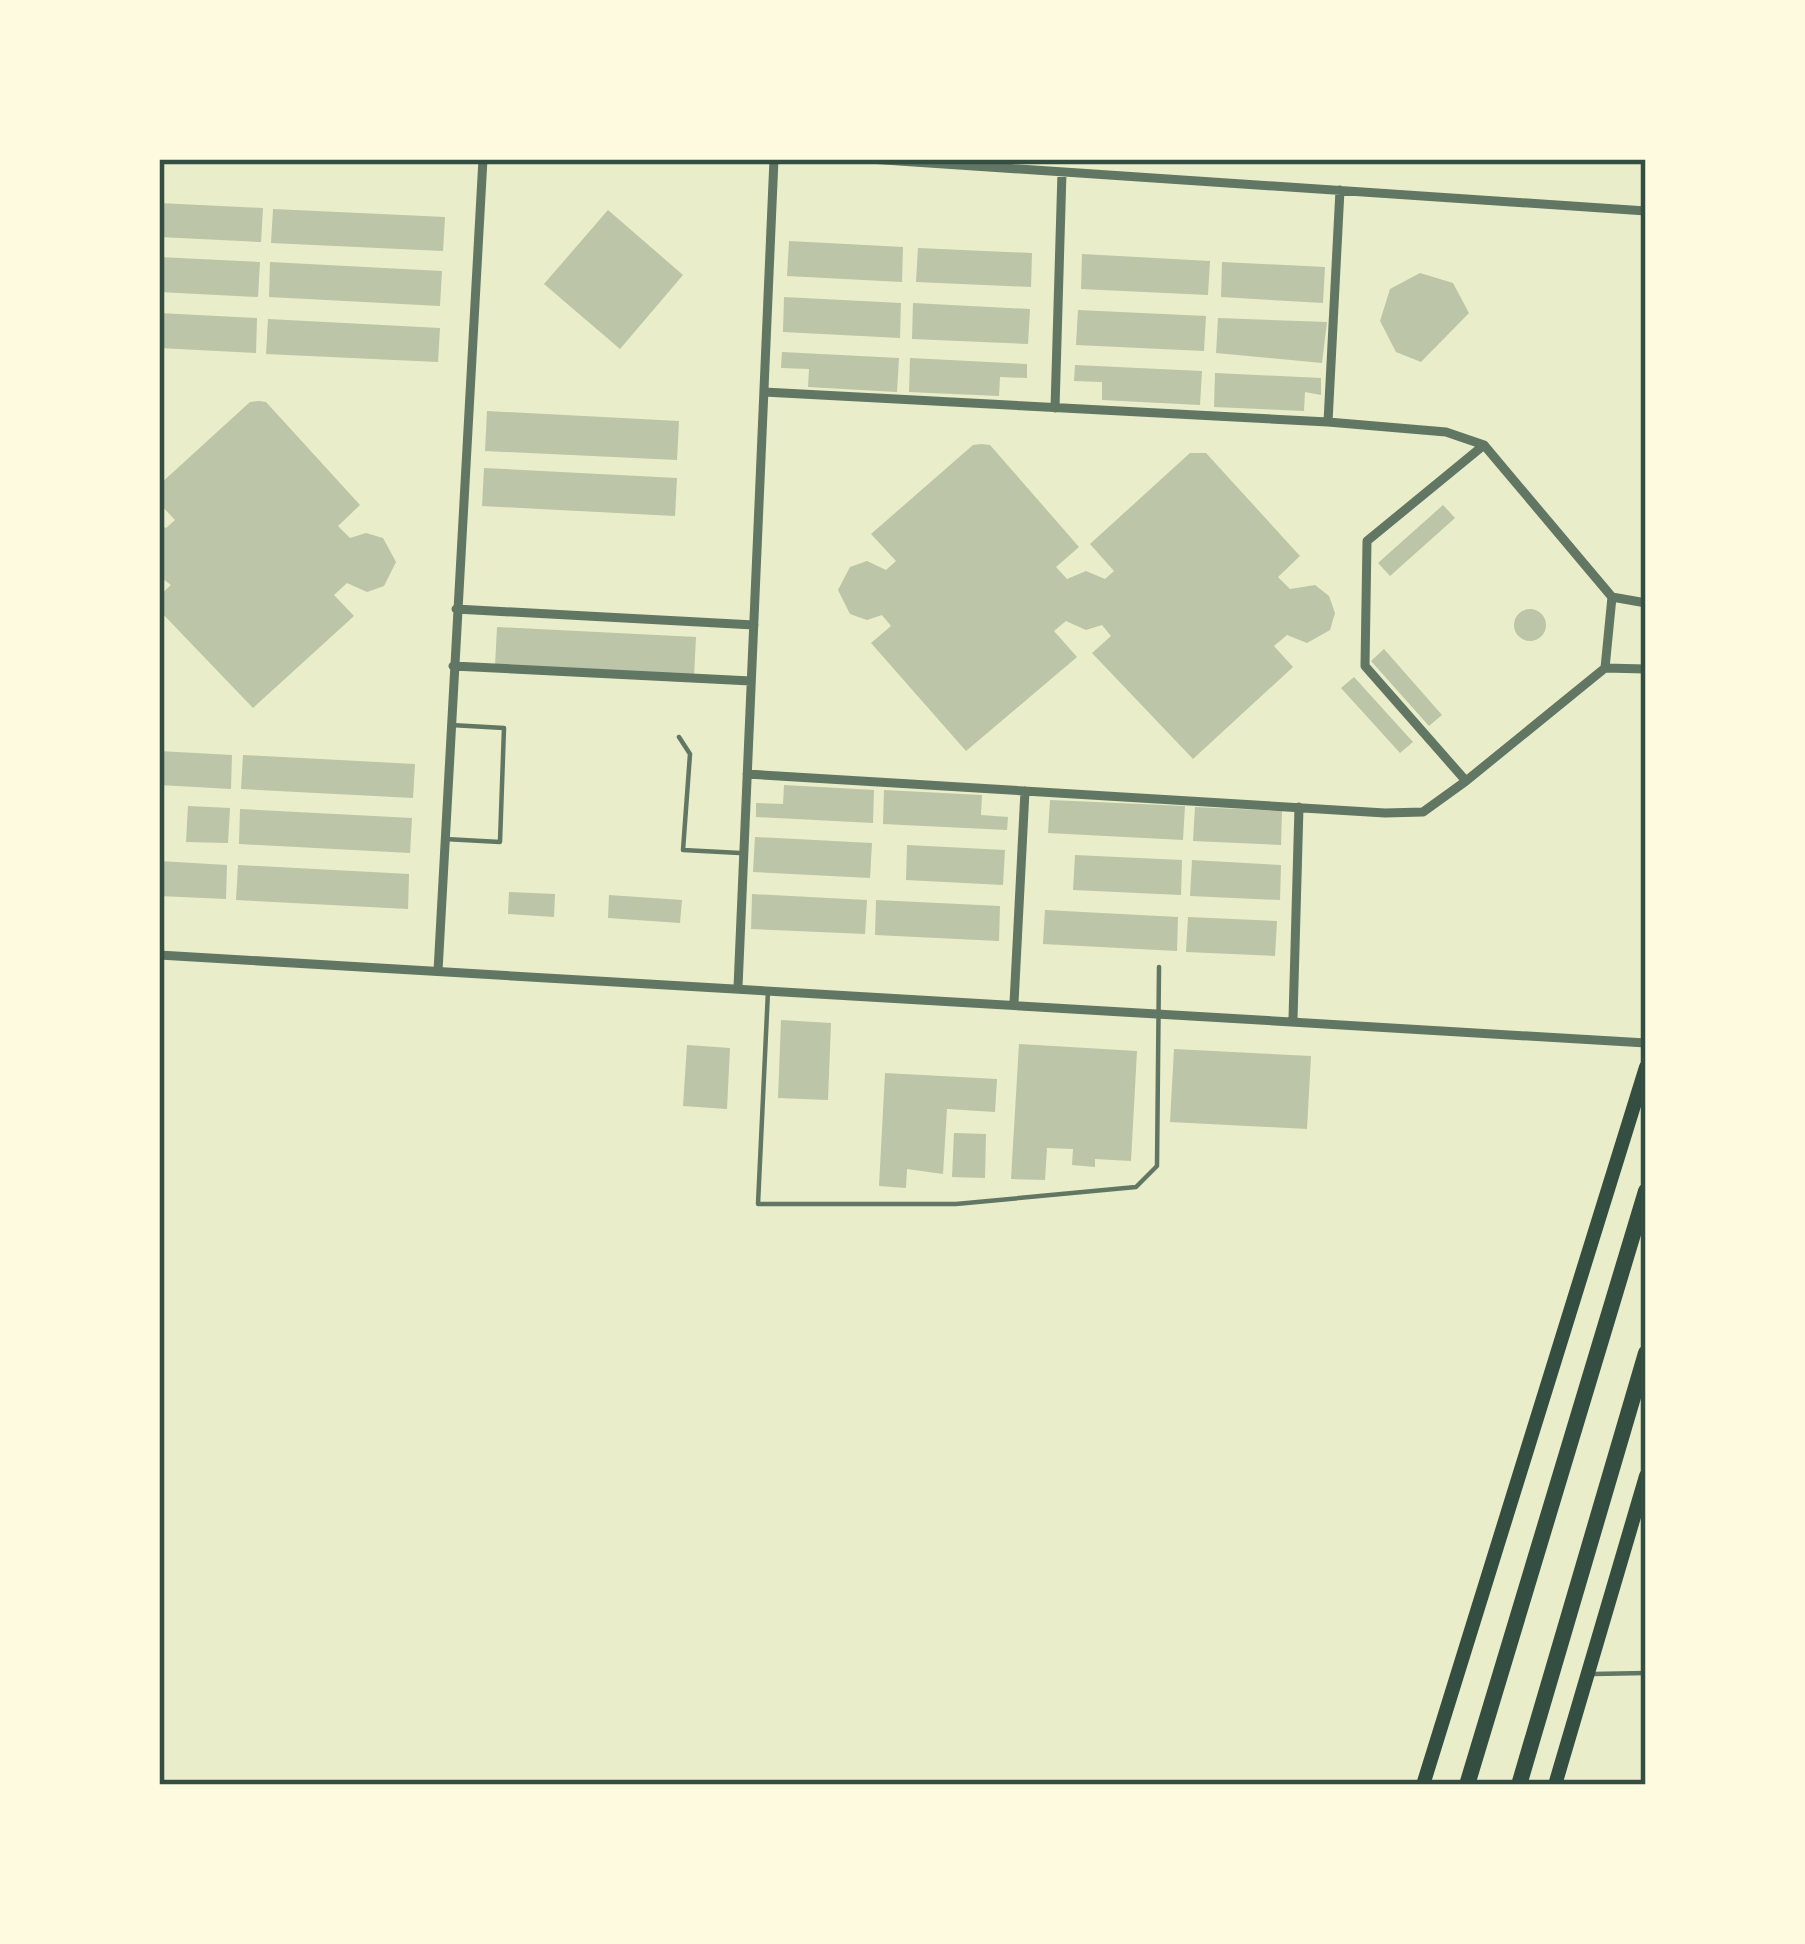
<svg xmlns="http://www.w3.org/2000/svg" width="1805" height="1944" viewBox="0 0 1805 1944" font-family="Jost,sans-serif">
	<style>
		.building { fill: #bcc5a7 }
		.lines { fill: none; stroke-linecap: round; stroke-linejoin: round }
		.service { stroke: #617663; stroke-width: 4.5 }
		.minor { stroke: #617663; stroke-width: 9 }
		.secondary { stroke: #344e41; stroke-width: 14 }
		.motorway { stroke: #344e41; stroke-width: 16 }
		.neatline { fill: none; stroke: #344e41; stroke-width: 4.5 }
	</style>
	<rect width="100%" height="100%" fill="#e9edc9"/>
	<path class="building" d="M159 203 263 208 261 242 159 237Z
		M273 209 445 217 443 251 271 243Z
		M608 210 683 275 620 349 544 284Z
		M789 241 903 247 902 282 787 276Z
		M918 248 1032 253 1031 287 916 282Z
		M1082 254 1210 261 1208 295 1081 289Z
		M159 257 260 262 258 297 159 292Z
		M270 262 442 271 440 306 269 297Z
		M1222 262 1325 267 1323 303 1221 297Z
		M1420 273 1453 283 1469 313 1421 362 1396 352 1380 321 1390 289Z
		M784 297 901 303 900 338 783 332Z
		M913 303 1030 309 1028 344 912 339Z
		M1078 310 1206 316 1204 351 1076 345Z
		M159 313 257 318 256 353 159 348Z
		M1218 318 1327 322 1322 363 1216 353Z
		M268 319 440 328 438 362 266 354Z
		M782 352 899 358 897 392 808 387 809 369 781 368Z
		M910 358 1027 364V378L1000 377 999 396 909 392Z
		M1075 365 1202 371 1200 405 1102 400V382L1074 381Z
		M1215 373 1321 378V395L1305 392 1304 411 1214 407Z
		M259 401 266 402 360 505 338 526 350 538 366 533 383 538 396 562 384 586 367 592 347 583 334 595 354 616 253 708 159 610V596L171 585 159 576V524L166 528 175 520 159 503V485L250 402Z
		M487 411 679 421 677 460 485 451Z
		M982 444 990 445 1079 547 1056 567 1067 579 1086 571 1105 579 1114 571 1090 544 1190 453H1206L1300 556 1278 577 1290 589 1315 585 1329 596 1335 613 1330 630 1307 643 1287 635 1274 646 1293 667 1193 759 1092 653 1111 636 1102 625 1086 630 1066 621 1054 631 1077 657 966 751 871 643 891 626 882 615 867 620 850 614 838 590 850 567 867 561 886 570 896 561 871 534 973 445Z
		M484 468 677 478 675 516 482 506Z
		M1443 505 1455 518 1390 576 1378 563Z
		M1514 625a16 16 0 1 1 32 0a16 16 0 1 1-32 0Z
		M497 627 696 637 694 677 495 666Z
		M1384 649 1442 715 1429 726 1371 661Z
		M1354 677 1413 742 1400 753 1341 688Z
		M159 751 232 755 231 789 159 785Z
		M243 755 415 764 413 798 241 789Z
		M784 785 874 790 873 823 756 817V803L783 804Z
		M884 790 982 795 981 815 1008 817 1007 830 883 824Z
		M1050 800 1185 806 1183 840 1048 833Z
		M188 806 230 808 228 843 186 842Z
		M1195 807 1282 811 1281 845 1193 841Z
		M240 809 412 818 410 853 239 844Z
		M755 837 872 843 870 878 753 872Z
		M907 845 1005 850 1003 885 906 880Z
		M1075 855 1182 860 1181 895 1073 890Z
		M1192 860 1281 865 1280 900 1190 896Z
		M159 861 227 865 226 899 159 896Z
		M238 865 409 874 408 909 236 900Z
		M509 892 555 894 554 917 508 914Z
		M752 894 867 900 865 934 751 929Z
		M609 895 682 900 680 923 608 918Z
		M876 900 1000 906 999 941 875 935Z
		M1045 910 1178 917 1177 951 1043 944Z
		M1188 917 1277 921 1275 956 1186 952Z
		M781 1020 831 1023 828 1100 778 1098Z
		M1019 1044 1137 1051 1131 1161 1095 1159V1167L1072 1165 1073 1149 1047 1148 1045 1180 1011 1179Z
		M687 1045 730 1048 727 1109 683 1106Z
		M1174 1049 1311 1056 1307 1129 1170 1122Z
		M885 1073 997 1079 995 1112 947 1109 943 1174 907 1169 906 1188 879 1186Z
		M954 1133 986 1134 985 1178 952 1177Z"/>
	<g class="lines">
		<path class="service" d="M679 737 690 754 683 850 740 853
			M445 839 500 842 504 728 451 725
			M768 991 758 1204H956L1136 1187 1157 1166 1159 967
			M1593 1674 1646 1673"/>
		<path class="minor" d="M869 159 1646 211
			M1340 190 1328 422 1446 432 1484 445
			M764 392 1328 422
			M1055 408 1062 172
			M1646 603 1612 597 1484 445 1367 541 1365 666 1466 781 1605 668 1646 669
			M456 609 754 625
			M453 666 751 681
			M1605 668 1612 597
			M747 774 1385 813 1423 812 1466 781
			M159 955 1646 1043
			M438 971 483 159
			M738 987 774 159
			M1014 1003 1025 791
			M1293 1019 1299 807"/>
		<path class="secondary" d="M1423 1785 1646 1067
			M1555 1785 1646 1476"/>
		<path class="motorway" d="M1467 1785 1646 1191
			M1519 1785 1646 1353"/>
	</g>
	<rect width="1805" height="1944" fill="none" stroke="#fefae0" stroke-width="324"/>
	<rect x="162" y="162" width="1481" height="1620" class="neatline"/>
</svg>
